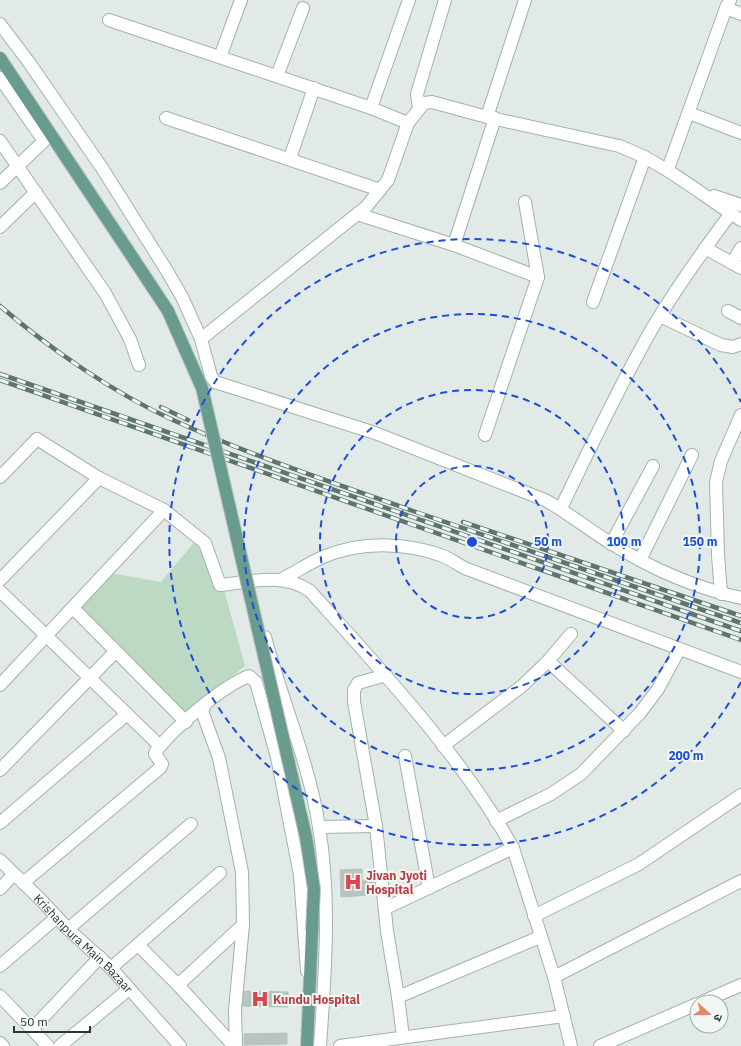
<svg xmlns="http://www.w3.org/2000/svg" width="741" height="1046" viewBox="0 0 741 1046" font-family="'IBM Plex Sans','Noto Sans Devanagari',sans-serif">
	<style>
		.green { fill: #bcd9c4 }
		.building { fill: #b7c4bf; stroke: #b4c3bd }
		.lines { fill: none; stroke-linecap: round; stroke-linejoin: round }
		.minor-casing { stroke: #a4b1ad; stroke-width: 14 }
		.major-casing { stroke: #bdc4c2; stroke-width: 14 }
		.minor { stroke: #fff; stroke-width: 12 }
		.major { stroke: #6a9b8f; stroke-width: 12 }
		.rail-casing { stroke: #5e746e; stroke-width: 4.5 }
		.rail { stroke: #f1f7f4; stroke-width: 3; stroke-dasharray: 9; stroke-linecap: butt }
		.major-bridge-casing { stroke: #bdc4c2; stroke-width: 14; stroke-linecap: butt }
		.major-bridge { stroke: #6a9b8f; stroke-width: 12 }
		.ring { fill: none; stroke: #1d4ed8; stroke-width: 2; stroke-dasharray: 7 5 }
		.labels { text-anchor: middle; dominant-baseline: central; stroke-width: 4; stroke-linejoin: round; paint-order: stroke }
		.health-label { font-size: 12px; font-weight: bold; fill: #be3a42; stroke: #f1f7f4; text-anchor: start }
		.street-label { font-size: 12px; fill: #233933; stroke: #f1f7f4 }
		.centre { fill: #1d4ed8; stroke: #f1f7f4; stroke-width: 2 }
		.ring-label { font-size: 12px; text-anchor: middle; font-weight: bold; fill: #1d4ed8; stroke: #f1f7f4; stroke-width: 4; stroke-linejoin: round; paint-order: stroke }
	</style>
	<rect width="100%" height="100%" fill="#e1eae6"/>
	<path class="green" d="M197 539 213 550 245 666 183 714 79 606 110 573 161 582Z"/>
	<path class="building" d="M362 869V881L388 880V894L341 897 340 870Z
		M238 991 288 992V1007L237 1006Z
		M287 1033V1044L244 1045V1034Z"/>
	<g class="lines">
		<g class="minor-casing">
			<g id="minor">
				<path d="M726 8 741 14"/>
				<path d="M109 20 371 108 408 123"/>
				<path d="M0 24 28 61 102 168 167 271 182 297 201 339 211 376 215 382 375 433 545 500C569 513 590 531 614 545 652 569 697 588 741 598"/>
				<path d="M220 57 241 0"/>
				<path d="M277 76 303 8"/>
				<path d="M0 78 44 141 0 183"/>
				<path d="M371 108 409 0"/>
				<path d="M419 109 417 94 445 0"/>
				<path d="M689 113 741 133"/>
				<path d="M487 117 525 0"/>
				<path d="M166 118 380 190"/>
				<path d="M0 141 105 293 130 339 139 365"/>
				<path d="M290 158 314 88"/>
				<path d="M668 169 726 8 730 0"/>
				<path d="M714 196 741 205"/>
				<path d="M357 214 454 245 538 277"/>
				<path d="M0 227 36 192"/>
				<path d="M454 245 495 118"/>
				<path d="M705 248 741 268"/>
				<path d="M732 263 741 248"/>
				<path d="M593 302 645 157"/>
				<path d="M728 311 741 318"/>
				<path d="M660 316 721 345 733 347 741 344"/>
				<path d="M201 339 366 207 388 180 408 123 424 103 432 102 487 117 619 146C665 163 700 194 741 220"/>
				<path d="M485 435 538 277 525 202"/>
				<path d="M0 477 37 439 99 478 164 510 205 543 220 585C251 582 283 572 310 591 380 669 461 755 513 848L554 977 571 1046"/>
				<path d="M561 508C589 450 617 391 649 334 673 292 702 252 731 213"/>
				<path d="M611 544 653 466"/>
				<path d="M640 560 692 455"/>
				<path d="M282 579C296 572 309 563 323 557 360 541 405 542 443 556 451 559 458 565 467 569L741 672"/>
				<path d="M0 580 99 478"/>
				<path d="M0 591 160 746"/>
				<path d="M721 594 718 555 716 482 721 461 741 415"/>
				<path d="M73 608 186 722"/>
				<path d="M265 637C282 701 309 762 319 827 331 899 325 974 320 1046"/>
				<path d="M548 661 624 731"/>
				<path d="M386 675 358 683 354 690V702L376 826 387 931 398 997 403 1037"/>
				<path d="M0 685 164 510"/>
				<path d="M205 705 202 711 219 758 242 872 243 925 235 1010 236 1046"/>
				<path d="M443 746 522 686 548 661 571 634"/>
				<path d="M405 756 429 888"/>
				<path d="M0 770 116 651"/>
				<path d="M496 821 551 794 581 774 640 713 658 689 679 650"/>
				<path d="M0 823 127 714"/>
				<path d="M319 827 376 826"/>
				<path id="s1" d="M0 860 43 902 68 929 111 968 180 1046"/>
				<path d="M23 883 160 768 162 764 155 754 156 751C175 727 221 687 249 676L256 682 277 757 300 875 307 971"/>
				<path d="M0 889 14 874"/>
				<path d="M386 908 513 848"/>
				<path d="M534 916 639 864 741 795"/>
				<path d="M68 929 191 824"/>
				<path d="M138 945 178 985 234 1046"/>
				<path d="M0 966 57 917"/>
				<path d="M111 968 220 873"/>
				<path d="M554 977 741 881"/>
				<path d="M178 985 243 925"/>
				<path d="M0 996 48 1046"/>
				<path d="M398 997 540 937"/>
				<path d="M702 1002 741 985"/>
				<path d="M32 1029 100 957"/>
				<path d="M0 1043 3 1046"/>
				<path d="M60 1046 129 989"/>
				<path d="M340 1046 564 1016"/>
				<path d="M600 1046 697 1004"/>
			</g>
		</g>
		<g class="major-casing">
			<path id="major" d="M0 58 127 249
				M307 1046 312 931"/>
		</g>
		<use href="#minor" class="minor"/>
		<use href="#major" class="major"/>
		<g class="rail-casing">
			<path id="rail" d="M0 306C50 349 114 393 173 420 251 456 332 482 413 511 522 548 632 586 741 623
				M0 374 741 631
				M0 380 741 640
				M161 407 188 420
				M463 522 741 616"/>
		</g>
		<use href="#rail" class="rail"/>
		<g class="major-bridge-casing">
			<path id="major-bridge" d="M127 249 168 311 202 388 306 837 314 889 312 931"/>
		</g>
		<use href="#major-bridge" class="major-bridge"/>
	</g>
	<g class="ring">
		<circle cx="472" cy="542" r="76"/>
		<circle cx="472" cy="542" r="152"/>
		<circle cx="472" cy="542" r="228"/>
		<path d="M741 682A303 303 0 1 1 741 402"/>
	</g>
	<defs>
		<g id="hospital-bare" transform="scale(1.38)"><path d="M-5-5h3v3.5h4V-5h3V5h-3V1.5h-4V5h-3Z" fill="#e0444e" stroke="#f1f7f4" stroke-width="2.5" paint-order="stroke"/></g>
	</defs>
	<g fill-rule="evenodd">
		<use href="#hospital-bare" x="353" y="882"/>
		<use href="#hospital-bare" x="260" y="999"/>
	</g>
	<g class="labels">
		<g class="health-label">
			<text x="366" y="875">Jivan Jyoti<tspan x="366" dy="14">Hospital</tspan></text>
			<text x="273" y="999">Kundu Hospital</text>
		</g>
		<g class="street-label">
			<text stroke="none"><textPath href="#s1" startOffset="118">Krishanpura Main Bazaar</textPath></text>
		</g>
	</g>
	<circle cx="472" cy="542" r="6" class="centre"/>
	<g class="ring-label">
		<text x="548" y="546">50 m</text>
		<text x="624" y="546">100 m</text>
		<text x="700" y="546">150 m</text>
		<text x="686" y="760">200 m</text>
	</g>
	<g transform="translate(709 1014) rotate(111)"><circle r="19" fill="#f1f7f4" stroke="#9faba7"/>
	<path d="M0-3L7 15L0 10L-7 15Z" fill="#e38766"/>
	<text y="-6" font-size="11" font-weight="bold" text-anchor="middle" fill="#233933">उ</text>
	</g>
	<path d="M14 1026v6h76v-6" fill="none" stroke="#233933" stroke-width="2"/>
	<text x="20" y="1026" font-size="12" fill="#233933" stroke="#f1f7f4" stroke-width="3" paint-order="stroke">50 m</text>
</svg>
